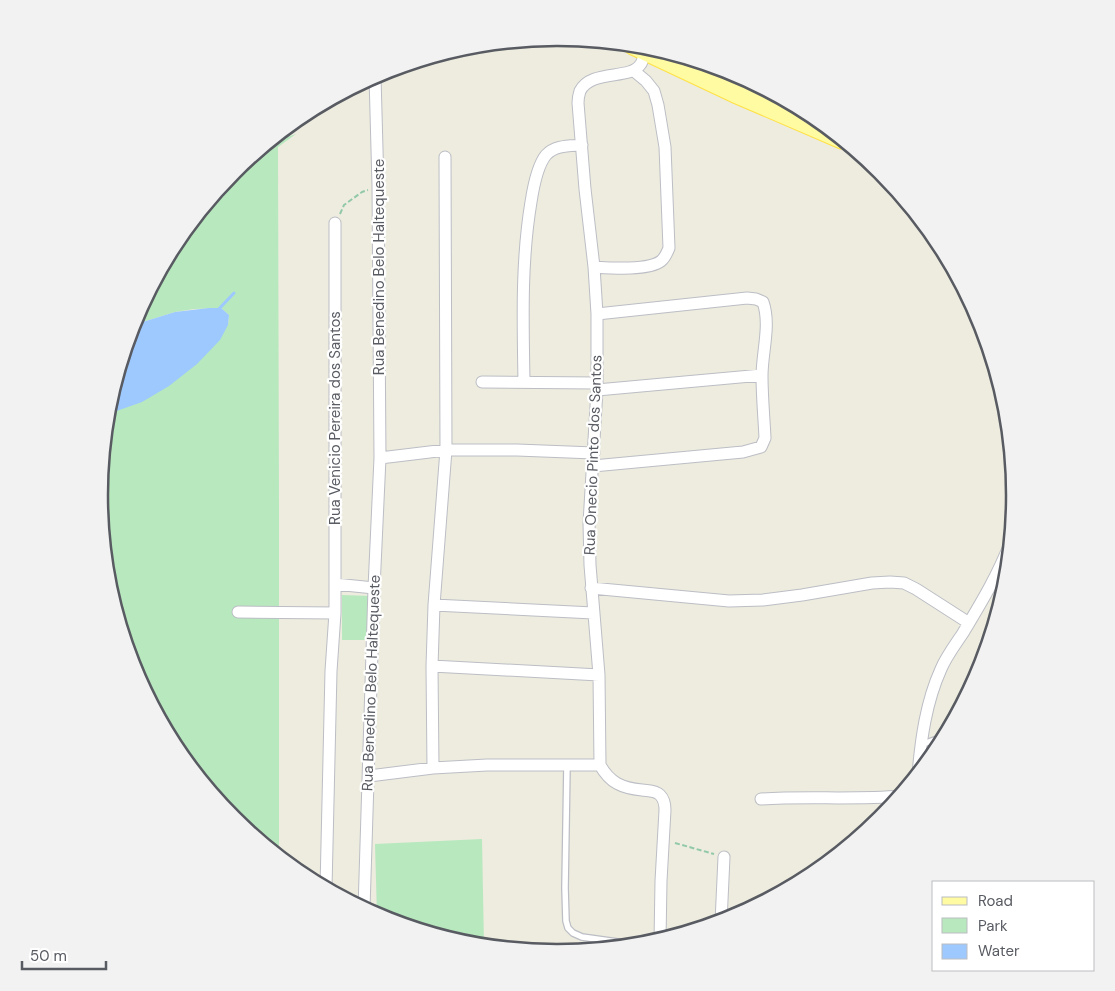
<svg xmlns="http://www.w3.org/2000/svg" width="1115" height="991" viewBox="0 0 1115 991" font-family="'DM Sans',sans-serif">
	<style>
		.green { fill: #b8e8be }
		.water { fill: #9dc9ff }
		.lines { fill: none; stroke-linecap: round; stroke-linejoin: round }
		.stream { stroke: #9dc9ff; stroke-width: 3 }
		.lane-casing { stroke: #bcbec5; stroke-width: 8 }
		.street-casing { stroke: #bcbec5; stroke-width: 13 }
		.primary-casing { stroke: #ffe146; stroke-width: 21 }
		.path { stroke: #91c9a8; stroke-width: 2; stroke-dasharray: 5 2.5; stroke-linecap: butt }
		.lane { stroke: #fff; stroke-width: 5.5 }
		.street { stroke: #fff; stroke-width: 11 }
		.primary { stroke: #fffba2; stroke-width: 19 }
		.labels { text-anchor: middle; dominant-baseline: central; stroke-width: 4.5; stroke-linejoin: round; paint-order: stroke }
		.street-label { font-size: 15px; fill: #585b62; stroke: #fff }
		.rim { fill: none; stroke: #585b62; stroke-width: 2.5 }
	</style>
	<rect width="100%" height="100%" fill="#edecdf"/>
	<path class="green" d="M296 134 278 147 279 510V856L233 819 177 750 134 671 108 585 100 495 108 414 113 411 228 325 229 315 221 308 194 309 175 312 133 325 134 320 177 241 234 171 269 143Z
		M342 595 371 596 370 640H342Z
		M482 839 484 946 468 945 382 919 377 916 375 844Z"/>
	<path class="water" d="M209 308H221L229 315 228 325 220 340 197 364 169 386 142 402 108 414V406L133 325 175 312Z"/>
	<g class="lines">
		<path class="stream" d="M217 311 234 293"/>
		<g class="lane-casing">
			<path id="lane" d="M920 745 946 736
				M567 765 565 888 566 921 568 928 573 933 582 937 639 945
				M721 917 734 918"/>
		</g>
		<g class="street-casing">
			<path id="street" d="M644 50C643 55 644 61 640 65 630 80 591 69 580 91 579 94 578 99 578 103L585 189 594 267 597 314V390L589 523 590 565 599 675 600 765C610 783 622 788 642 790 648 791 655 790 660 795 664 799 665 804 665 810L661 881 660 941
				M594 267C610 268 648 271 661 261 665 258 667 253 669 248L665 147 658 105 654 91 646 81 634 71
				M482 382 597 383
				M524 382C523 322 521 262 531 202 533 189 537 166 546 155 555 145 569 146 582 145
				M597 390 762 375
				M380 458 446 450H517L594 453
				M593 466 743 452 761 447 765 438C764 417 762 396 762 376 762 352 771 325 763 302L756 299 747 298 597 314
				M335 584 374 588
				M591 588 729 601 763 600 802 595 872 583 890 582 904 583 916 589 969 623
				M434 605 593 613
				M238 612 335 613
				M432 666 599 675
				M433 768 432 666 434 605 446 450 445 157
				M918 774C921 739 926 702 941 669 946 657 955 645 963 633 981 603 998 575 1011 541
				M369 776 433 768 487 765H600
				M761 799C808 796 854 800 901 796
				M326 888 331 671 335 613V223
				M364 909 374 588 380 458 378 186 375 76
				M721 922 724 857"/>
		</g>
		<g class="primary-casing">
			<path id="primary" d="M633 45 735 93 842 139"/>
		</g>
		<path class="path" d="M340 214 344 205 362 192 368 190
			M675 843 714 854"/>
		<use href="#lane" class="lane"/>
		<use href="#street" class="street"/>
		<use href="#primary" class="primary"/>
	</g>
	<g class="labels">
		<g class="street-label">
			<text transform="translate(379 267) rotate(-90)">Rua Benedino Belo Haltequeste</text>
			<text transform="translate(335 418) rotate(-90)">Rua Venicio Pereira dos Santos</text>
			<text transform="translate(593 455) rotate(-88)">Rua Onecio Pinto dos Santos</text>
			<text transform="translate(371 683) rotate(-88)">Rua Benedino Belo Haltequeste</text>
		</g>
	</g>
	<path d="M0 0H1115V991H0ZM108 495a449 449 0 1 1 898 0a449 449 0 1 1-898 0Z" fill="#f2f2f2" fill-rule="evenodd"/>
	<path class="rim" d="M108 495a449 449 0 1 1 898 0a449 449 0 1 1-898 0Z"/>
	<rect x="932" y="881" width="162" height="90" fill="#ffffff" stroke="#bcbdc0"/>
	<rect x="942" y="897" width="25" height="8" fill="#fffba2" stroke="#bcbdc0"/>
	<text x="978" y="906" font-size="15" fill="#585b62">Road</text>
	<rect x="942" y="918" width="25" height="15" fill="#b8e8be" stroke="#bcbdc0"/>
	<text x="978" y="931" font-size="15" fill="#585b62">Park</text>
	<rect x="942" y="944" width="25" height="15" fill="#9dc9ff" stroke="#bcbdc0"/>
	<text x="978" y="956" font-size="15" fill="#585b62">Water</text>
	<path d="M22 961v8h84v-8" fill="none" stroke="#585b62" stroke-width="2.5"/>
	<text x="30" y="961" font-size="15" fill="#585b62" stroke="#ffffff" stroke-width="4" paint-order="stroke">50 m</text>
</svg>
